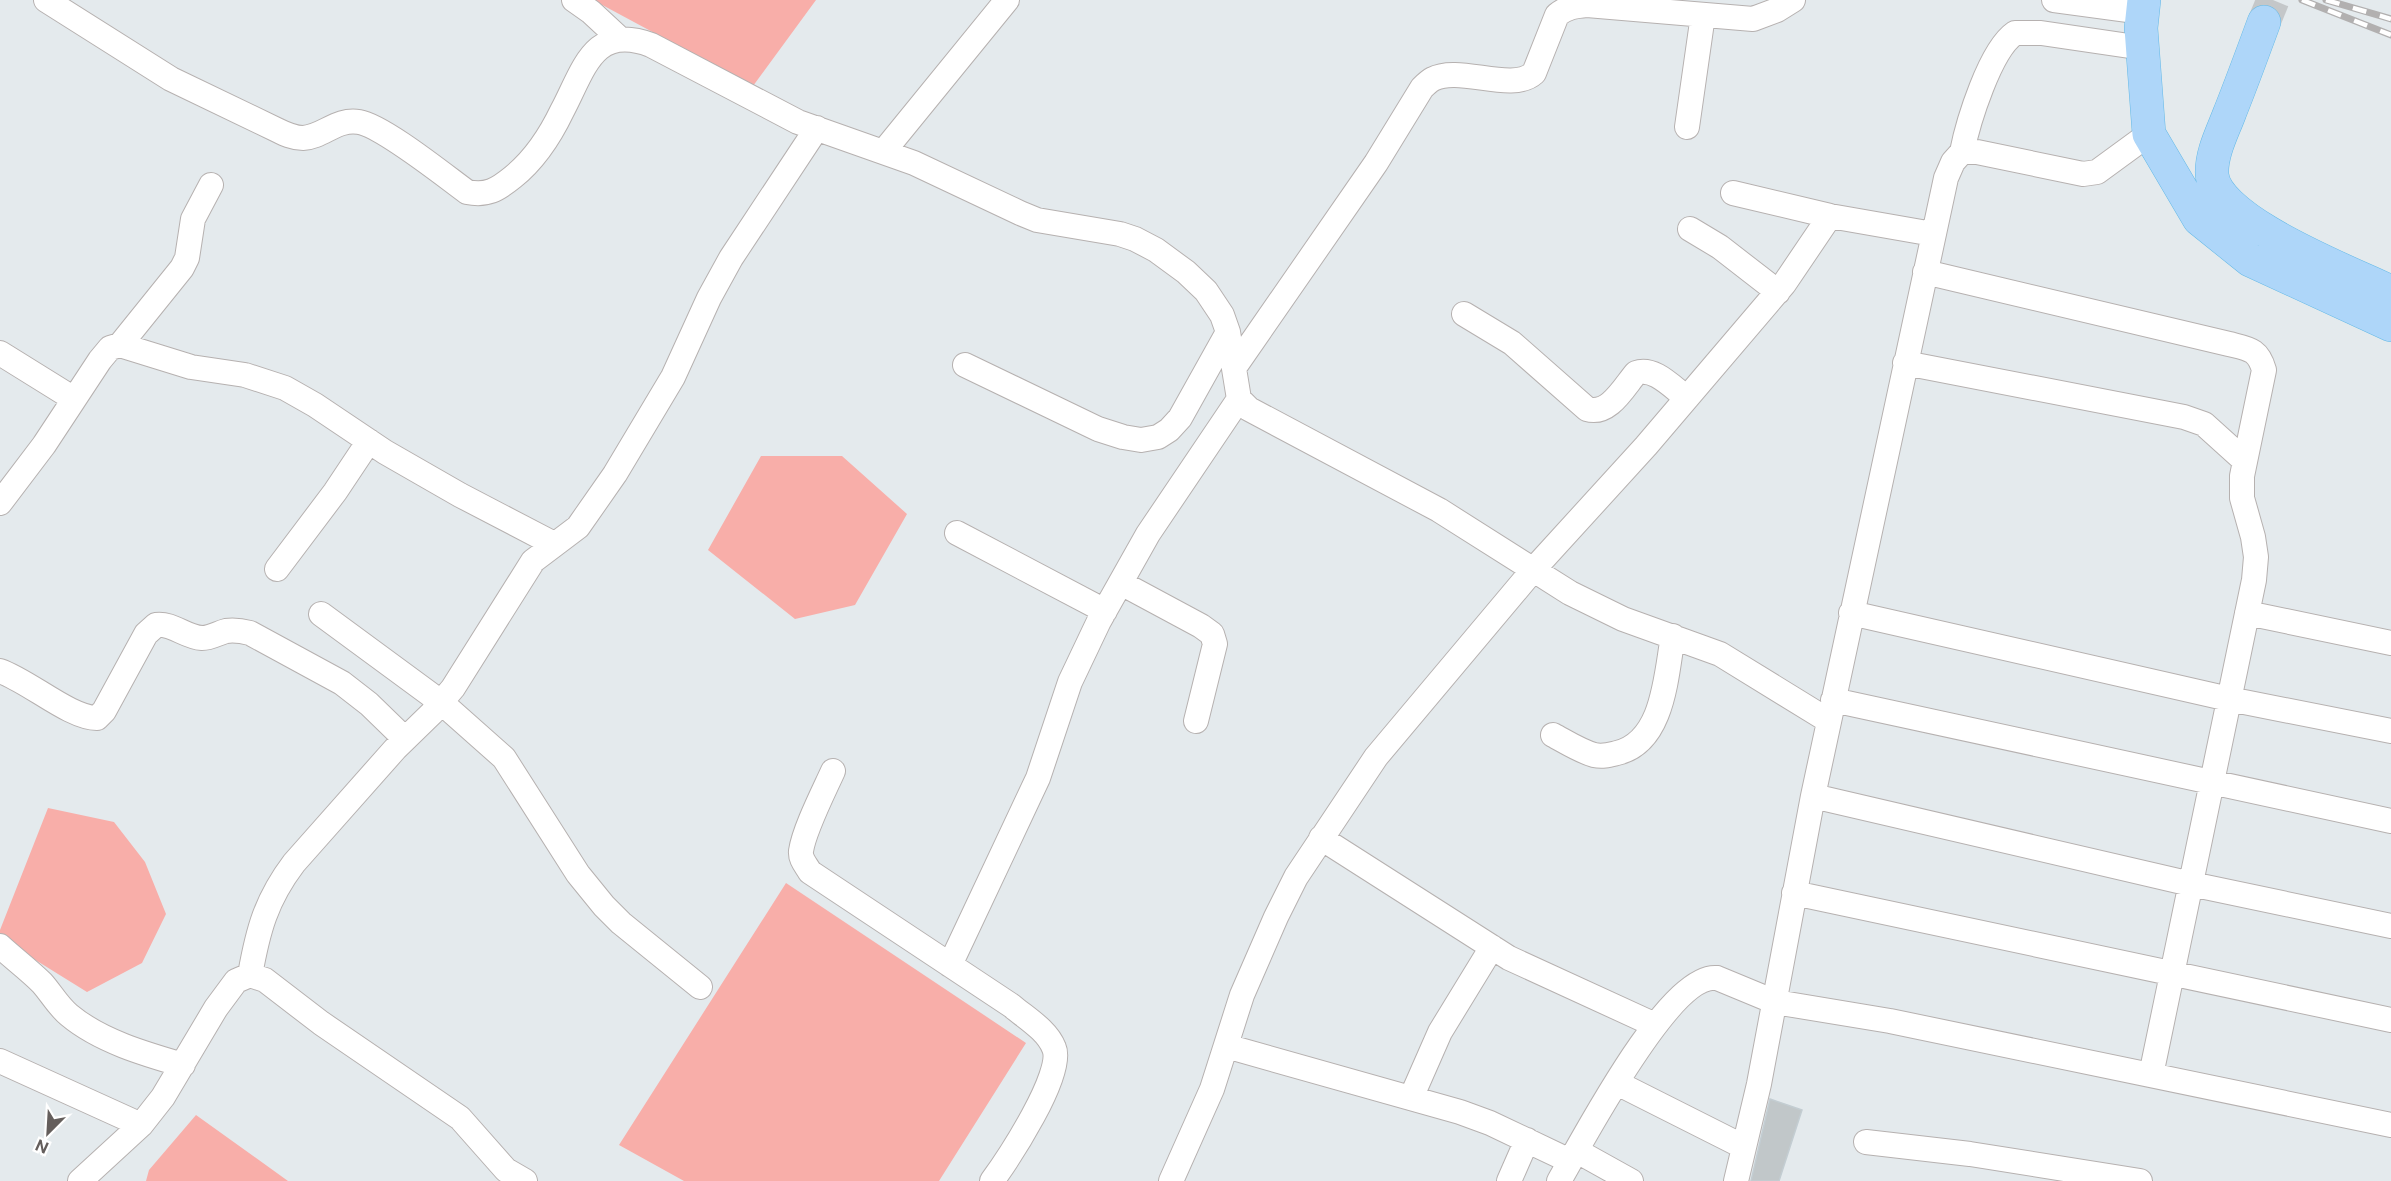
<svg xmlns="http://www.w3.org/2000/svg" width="2391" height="1181" viewBox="0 0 2391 1181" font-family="'Public Sans',sans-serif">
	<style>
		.water { fill: #f8aea9 }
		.building { fill: #c1c7c9; stroke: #c3cdd2; stroke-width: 1.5 }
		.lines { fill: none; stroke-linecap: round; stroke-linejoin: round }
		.primary-tunnel { stroke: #c4c7c9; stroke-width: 33; stroke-dasharray: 33 16; stroke-linecap: butt }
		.minor-casing { stroke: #b6b1b0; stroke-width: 26 }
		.primary-casing { stroke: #64b9e6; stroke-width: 34 }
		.minor { stroke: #fff; stroke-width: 24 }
		.primary { stroke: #aed6f9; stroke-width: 33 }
		.rail-casing { stroke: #b2b0b0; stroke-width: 7 }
		.rail { stroke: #fff; stroke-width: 4.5; stroke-dasharray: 14; stroke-linecap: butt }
	</style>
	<rect width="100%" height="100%" fill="#e4eaed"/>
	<path class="water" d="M593 0H816L753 86Z
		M761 456H842L907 514 855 605 795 619 708 550Z
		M48 808 114 822 145 862 166 914 142 963 87 992 0 938V930Z
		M786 883 1026 1043 939 1181H684L619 1145Z
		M196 1115 288 1181H146L149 1170Z"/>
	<path class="building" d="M1770 1099 1802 1110 1779 1181H1751Z"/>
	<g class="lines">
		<path class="primary-tunnel" d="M2264 22 2273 0"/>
		<g class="minor-casing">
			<path id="minor" d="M46 0 171 79 277 130C285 134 293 138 303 138 323 137 337 118 359 122 383 126 445 176 467 192 487 196 497 190 513 177 534 160 550 136 562 111 584 70 593 23 651 45L798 122 914 163 1020 213 1037 220 1120 234 1135 239 1156 250 1186 272 1206 291 1222 315 1228 332 1239 399 1249 409 1439 510 1570 593 1623 619 1720 654 1829 721
				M574 0 591 12 619 38
				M2054 0 2143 12
				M1687 127 1703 15
				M884 151 1007 0
				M1962 152C1968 122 1990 50 2015 33H2041L2143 48
				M1733 193 1830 216 1933 234
				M1690 229 1720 247 1778 292
				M1925 272 2229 344C2249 349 2258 349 2264 370L2242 476V498L2253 537 2256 557 2254 580 2151 1075
				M1464 314 1512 343 1587 409C1609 416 1624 387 1636 373 1654 366 1673 388 1687 398
				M120 345 182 268 187 258 193 219 211 185
				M0 353 74 399
				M1905 363 2184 417 2204 424 2245 461
				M965 365 1098 429 1123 437 1141 440 1158 437 1169 430 1180 418 1228 332
				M1234 368 1376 163 1422 88C1425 85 1429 81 1433 79 1459 65 1512 93 1534 73L1557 15C1567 7 1575 6 1587 5L1753 19 1777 10 1793 0
				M0 503 44 445 100 360 110 348 120 345 191 367 245 375 285 388 315 405 385 452 460 495 554 544
				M957 533 1105 611
				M277 569 335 492 369 441
				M1121 583 1201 626 1212 634 1215 644 1196 721
				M1851 613 2229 699 2391 731
				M2247 613 2391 643
				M321 614 442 703 504 758 578 874 604 906 621 923 700 987
				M0 671C29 681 70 718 97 718L104 711 146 634 156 625C173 623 185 637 202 638 211 638 218 633 226 631 234 630 242 631 250 633L342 683 369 704 405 739
				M1833 700 2391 821
				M1553 735C1566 742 1580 751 1594 755 1603 757 1609 755 1617 753 1664 742 1666 675 1673 636
				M833 771C824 791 804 830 801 851 800 859 806 865 810 872L1012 1006C1026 1018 1047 1030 1054 1048 1065 1073 1008 1159 992 1181
				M1813 796 2191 884 2391 926
				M1321 838 1509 958 1655 1025
				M1794 893 2391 1020
				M0 946C13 958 29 970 42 983 51 993 58 1006 69 1015 100 1041 145 1054 183 1065
				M950 965 1038 778 1070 682 1099 621 1148 534 1239 399
				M250 975C258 930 266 900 294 863L395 749 432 713 453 688 533 561 578 527 615 474 673 377 709 298 731 258 817 128
				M1226 1046 1460 1112 1490 1123 1570 1161
				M0 1061 141 1125
				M1617 1083 1744 1147
				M1411 1098 1440 1032 1492 947
				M1866 1142 1970 1154 2140 1181
				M1577 1151 1631 1181
				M80 1181 141 1125 163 1097 216 1008 236 981 250 975 265 980 321 1023 460 1118 506 1170 525 1181
				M1171 1181 1212 1089 1242 995 1276 917 1296 877 1376 757 1533 570 1646 446 1784 284 1830 216
				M1509 1181 1527 1140
				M1559 1181C1582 1142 1669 973 1717 978L1775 1002 1890 1021 2391 1125
				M1736 1181 1759 1084 1813 796 1946 178 1953 162 1962 152H1977L2083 174 2097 172 2149 134"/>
		</g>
		<g class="primary-casing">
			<path id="primary" d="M2144 0 2141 28 2149 134 2199 219 2250 260 2391 325
				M2264 22C2253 52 2242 82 2230 112 2223 131 2211 153 2212 174 2215 221 2352 273 2391 292"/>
		</g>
		<use href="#minor" class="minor"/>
		<use href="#primary" class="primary"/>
		<g class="rail-casing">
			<path id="rail" d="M2302 0 2391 35
				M2326 0 2391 19"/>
		</g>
		<use href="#rail" class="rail"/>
	</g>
	<g transform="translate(48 1133) rotate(204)" stroke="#ffffff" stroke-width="4.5" paint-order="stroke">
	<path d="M0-4.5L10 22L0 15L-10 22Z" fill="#645e5c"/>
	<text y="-9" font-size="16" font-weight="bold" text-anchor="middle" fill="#645e5c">N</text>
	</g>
</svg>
